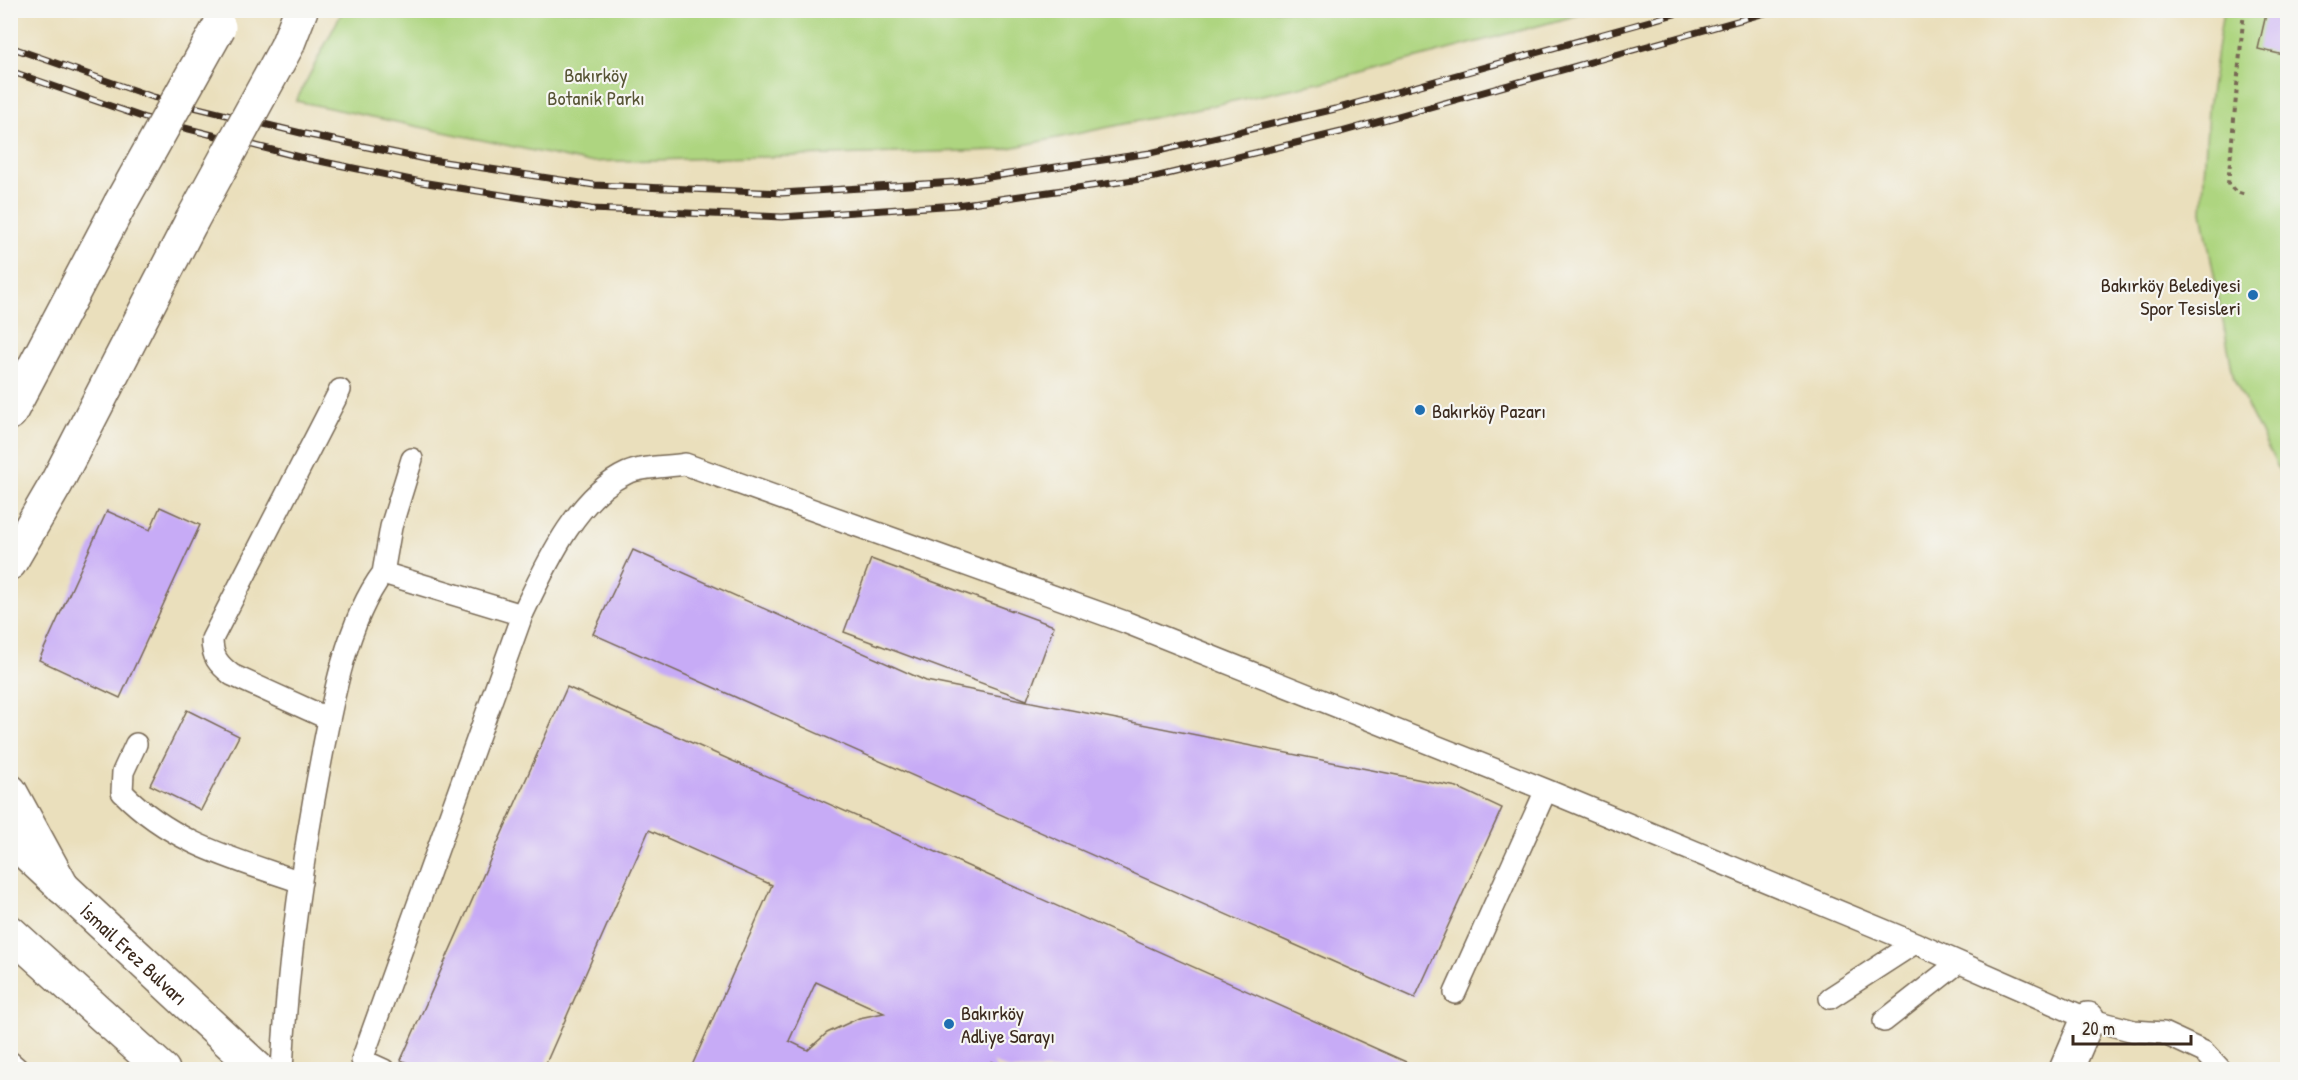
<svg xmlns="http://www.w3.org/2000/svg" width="2298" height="1080" viewBox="0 0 2298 1080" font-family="'Patrick Hand',sans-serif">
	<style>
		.green { fill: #aed580; stroke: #74804f; stroke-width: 1.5 }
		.building { fill: #c7abf6; fill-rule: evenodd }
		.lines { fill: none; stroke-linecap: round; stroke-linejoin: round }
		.lane-casing { stroke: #786955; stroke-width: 24 }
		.street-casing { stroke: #786955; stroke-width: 36 }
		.secondary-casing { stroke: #786955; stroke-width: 36 }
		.primary-casing { stroke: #786955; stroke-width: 36 }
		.path { stroke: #786955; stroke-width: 4; stroke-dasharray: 4.5 4.5; stroke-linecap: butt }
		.lane { stroke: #fff; stroke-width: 21 }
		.street { stroke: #fff; stroke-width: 33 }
		.secondary { stroke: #fff; stroke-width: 33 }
		.primary { stroke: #fff; stroke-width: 33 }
		.rail-casing { stroke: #3b2a1e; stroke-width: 7 }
		.rail { stroke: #f6f6f2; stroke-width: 4.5; stroke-dasharray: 14; stroke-linecap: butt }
		.primary-bridge-casing { stroke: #786955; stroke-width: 36; stroke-linecap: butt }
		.primary-bridge { stroke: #fff; stroke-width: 33 }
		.poi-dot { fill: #1f6fb2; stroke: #f6f6f2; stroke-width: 2 }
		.labels { text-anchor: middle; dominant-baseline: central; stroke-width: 4.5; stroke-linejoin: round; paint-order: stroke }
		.park-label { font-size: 20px; fill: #585536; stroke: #f6f6f2 }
		.poi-label { font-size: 20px; fill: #3b2a1e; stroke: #f6f6f2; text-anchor: start }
		.street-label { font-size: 20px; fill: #3b2a1e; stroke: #f6f6f2 }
	</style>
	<rect width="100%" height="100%" fill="#f6f6f2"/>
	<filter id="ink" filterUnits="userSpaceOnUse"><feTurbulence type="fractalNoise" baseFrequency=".0167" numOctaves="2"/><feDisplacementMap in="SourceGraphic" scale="12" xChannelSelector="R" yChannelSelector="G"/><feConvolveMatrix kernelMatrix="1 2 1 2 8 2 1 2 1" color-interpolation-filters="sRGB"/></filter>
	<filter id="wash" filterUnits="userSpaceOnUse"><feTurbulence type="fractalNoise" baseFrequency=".008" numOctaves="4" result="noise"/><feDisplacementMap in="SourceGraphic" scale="24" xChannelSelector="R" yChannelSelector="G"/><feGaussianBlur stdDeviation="1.35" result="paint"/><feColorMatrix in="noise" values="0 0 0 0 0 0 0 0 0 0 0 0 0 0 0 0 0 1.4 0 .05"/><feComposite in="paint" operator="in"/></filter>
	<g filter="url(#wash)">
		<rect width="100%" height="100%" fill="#eadfbc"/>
		<path class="green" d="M343 10H1594V11L1338 79 1000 150 586 162 296 101Z
			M2223 11H2287V486L2234 379 2202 212 2208 108Z"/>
		<g id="blocks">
			<path class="building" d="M2267 10H2288V56L2258 49Z
				M160 507 200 525 120 698 39 660 107 511 150 530Z
				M633 550 926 681 1457 787 1502 808 1415 998 593 634Z
				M871 559 1054 626 1027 700 844 632Z
				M567 687 1424 1070H1176L1164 1064 1161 1070H1009L993 1062 997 1070H690L772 885 649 830 543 1070H422L401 1060ZM816 982 884 1013 859 1018 827 1033 808 1050 789 1041Z
				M187 710 239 736 201 810 150 785Z"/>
		</g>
	</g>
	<g filter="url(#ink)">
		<use href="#blocks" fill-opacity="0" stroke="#786955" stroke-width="1.5"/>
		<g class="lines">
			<g class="lane-casing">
				<path id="lane" d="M383 573 391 527 412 459
					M329 719 232 675C218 664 212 657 212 639L340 390
					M136 744 123 772 122 792C173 844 234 859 301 882
					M1455 993 1546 790
					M1830 998 1915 943
					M1884 1021 1958 963
					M10 1062 19 1070
					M282 1070C287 967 301 867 320 766 331 707 346 622 383 573L522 615C545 567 576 496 627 473 643 466 668 467 685 464L1125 622 1546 790 1915 943 2088 1019 2134 1031 2163 1033 2204 1052 2221 1070
					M384 1070 362 1060 522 615"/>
			</g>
			<g class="street-casing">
				<path id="street" d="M2066 1070 2088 1019"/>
			</g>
			<g class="secondary-casing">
				<g id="secondary">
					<path id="s1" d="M10 838 259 1070"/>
					<path d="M10 932 163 1070"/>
				</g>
			</g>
			<g class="primary-casing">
				<path id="primary" d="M287 46 301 10
					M10 413 120 204
					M10 563 56 484 191 222
					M10 791 63 888"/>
			</g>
			<path class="path" d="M2244 10 2228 184 2236 192 2246 195"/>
			<use href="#lane" class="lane"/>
			<use href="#street" class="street"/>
			<use href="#secondary" class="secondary"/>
			<use href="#primary" class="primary"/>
			<g class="rail-casing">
				<path id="rail" d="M10 47 153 97 305 134 425 159 594 185 782 193 955 182 1150 153 1335 109 1689 10
					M10 71 145 118 300 157 421 182 591 209 782 217 957 205 1155 177 1341 132 1776 10"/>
			</g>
			<use href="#rail" class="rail"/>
			<g class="primary-bridge-casing">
				<path id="primary-bridge" d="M120 204 219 27
					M191 222 287 46"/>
			</g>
			<use href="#primary-bridge" class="primary-bridge"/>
		</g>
	</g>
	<g class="poi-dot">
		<circle cx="2253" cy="295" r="6"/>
		<circle cx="1420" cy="410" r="6"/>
		<circle cx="949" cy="1024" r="6"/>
	</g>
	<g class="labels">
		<g class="park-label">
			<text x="596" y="74">Bakırköy<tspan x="596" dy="23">Botanik Parkı</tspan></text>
		</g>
		<g class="poi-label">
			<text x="2241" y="284" text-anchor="end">Bakırköy Belediyesi<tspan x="2241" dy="23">Spor Tesisleri</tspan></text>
			<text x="1432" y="410">Bakırköy Pazarı</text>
			<text x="961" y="1012">Bakırköy<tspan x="961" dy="23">Adliye Sarayı</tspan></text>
		</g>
		<g class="street-label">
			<text stroke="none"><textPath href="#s1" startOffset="170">İsmail Erez Bulvarı</textPath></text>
		</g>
	</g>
	<rect width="2298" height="1080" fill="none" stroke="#f6f6f2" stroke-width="36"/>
	<path d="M2073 1035v9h118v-9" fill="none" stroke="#3b2a1e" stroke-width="3"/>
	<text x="2082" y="1035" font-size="18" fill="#3b2a1e" stroke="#f6f6f2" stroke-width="4.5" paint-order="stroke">20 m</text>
</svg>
